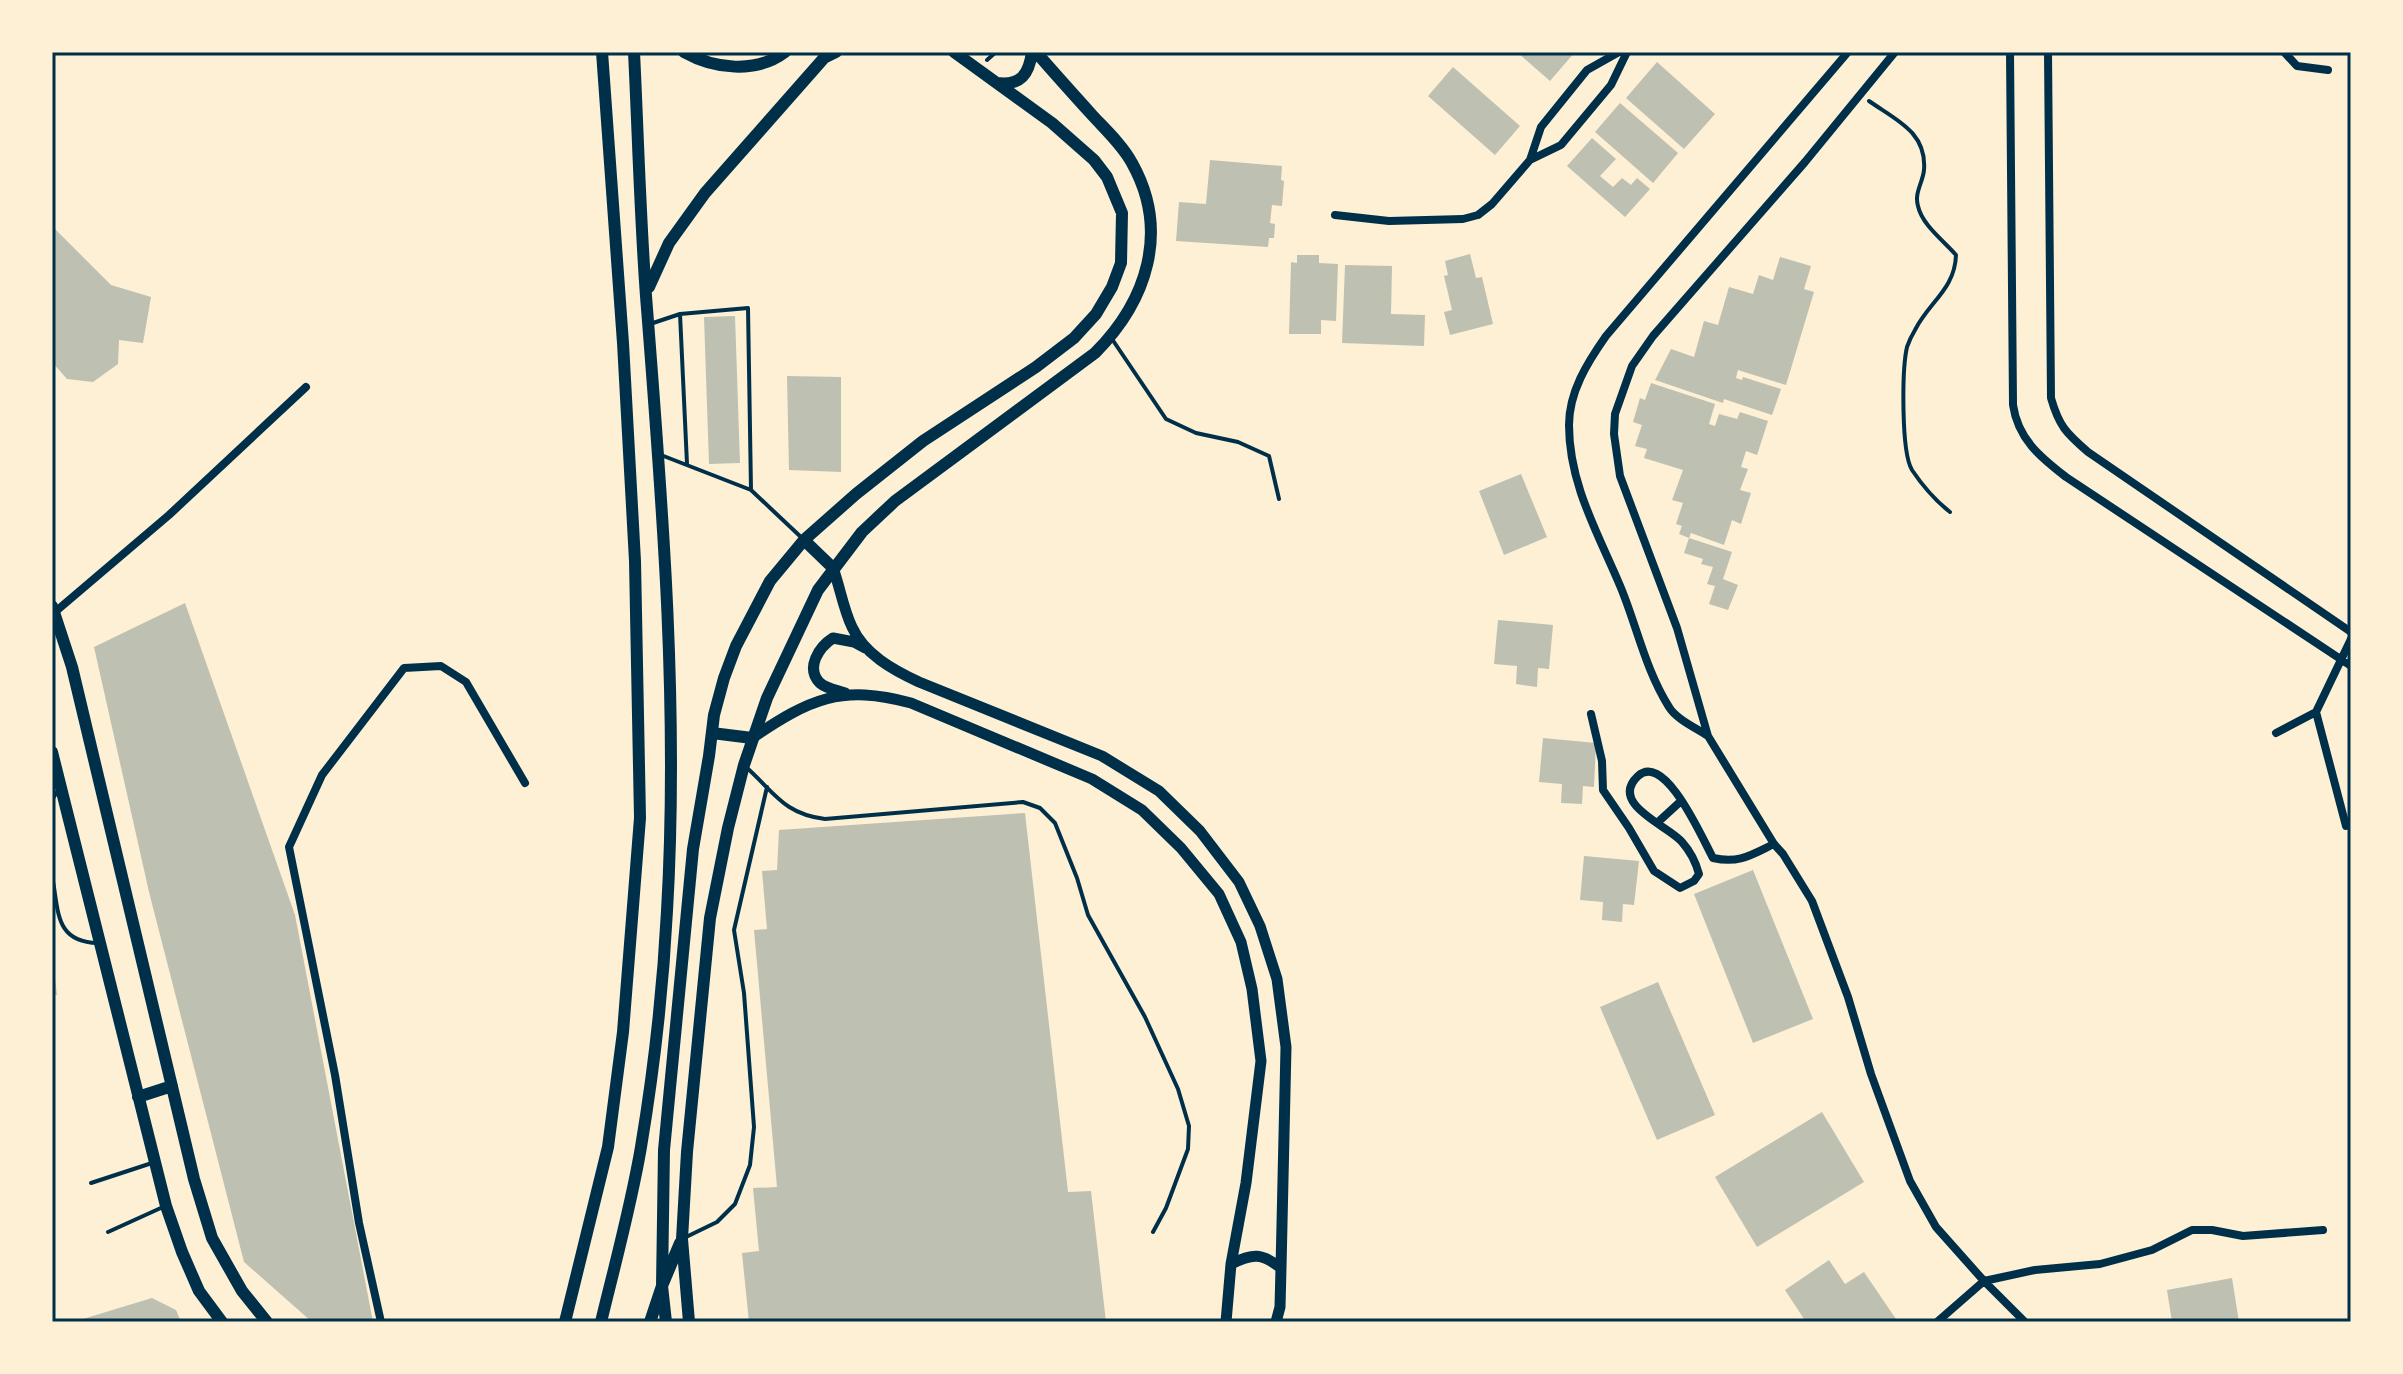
<svg xmlns="http://www.w3.org/2000/svg" width="2403" height="1374" viewBox="0 0 2403 1374" font-family="'Varela Round',sans-serif">
	<style>
		.building { fill: #bec0b2 }
		.lines { fill: none; stroke-linecap: round; stroke-linejoin: round }
		.path { stroke: #003049; stroke-width: 4 }
		.service { stroke: #003049; stroke-width: 4 }
		.minor { stroke: #003049; stroke-width: 8 }
		.tertiary { stroke: #003049; stroke-width: 11 }
		.secondary { stroke: #003049; stroke-width: 12 }
		.neatline { fill: none; stroke: #003049; stroke-width: 3 }
	</style>
	<rect width="100%" height="100%" fill="#fdf0d5"/>
	<path class="building" d="M1517 52H1575L1550 81Z
		M1657 62 1715 114 1684 149 1626 98Z
		M1453 67 1520 126 1495 155 1428 96Z
		M1620 103 1678 153 1653 183 1595 132Z
		M1592 138 1616 159 1600 176 1613 187 1622 178 1631 185 1637 178 1650 189 1625 217 1567 166Z
		M1210 160 1282 166 1281 180 1284 181 1282 206 1272 205 1270 223 1275 224 1274 238H1269L1268 247 1176 241 1179 202 1206 204Z
		M52 226 111 285 151 297 143 343 119 340 118 364 93 382 67 379 52 362Z
		M1470 254 1476 278 1482 277 1493 324 1450 335 1444 312 1452 310 1444 276 1448 275 1445 261Z
		M1297 255H1319V263L1338 264 1336 321 1321 320V334H1289L1291 262 1297 263Z
		M1780 257 1811 266 1804 289 1814 292 1786 385 1738 370 1736 378 1742 380 1743 377 1781 389 1772 415 1724 399 1723 403 1655 380 1671 349 1694 357 1704 321 1718 325 1729 287 1753 294 1759 275 1773 280Z
		M1345 265 1392 266 1391 314 1425 315 1424 346 1342 343Z
		M735 316 740 463 709 464 704 317Z
		M787 376 841 377V472L789 470Z
		M1651 383 1715 404 1709 424 1715 426 1719 414 1737 419 1740 412 1768 421 1757 455 1746 451 1741 467 1748 469 1740 490 1751 493 1741 524 1732 520 1724 545 1691 533 1689 538 1732 552 1723 579 1738 585 1728 610 1709 604 1715 586 1707 584 1713 567 1701 564 1703 559 1684 553 1689 538 1679 534 1682 526 1676 524 1683 503 1672 500 1683 470 1644 458 1647 449 1635 446 1642 425 1633 422 1640 398 1645 400Z
		M1521 474 1547 537 1504 555 1479 491Z
		M185 603 295 915 373 1322H312L244 1262 149 892 94 647Z
		M1498 620 1553 625 1549 669 1538 668 1537 687 1516 684 1517 666 1494 664Z
		M1543 738 1596 743 1594 787 1583 786 1582 804 1561 803 1562 784 1539 782Z
		M1025 813 1068 1192 1091 1191 1106 1322H749L742 1253 759 1251 753 1188 777 1187 754 930 767 929 762 871 777 870 779 830Z
		M1584 856 1639 861 1634 905 1623 904 1622 922 1602 920 1603 902 1580 900Z
		M1753 870 1813 1019 1753 1043 1694 894Z
		M52 970H54L57 995H52Z
		M1658 982 1715 1115 1657 1140 1600 1007Z
		M1822 1112 1864 1182 1757 1247 1715 1177Z
		M1829 1260 1845 1284 1864 1272 1898 1322H1806L1785 1290Z
		M2232 1278 2239 1322H2172L2167 1290Z
		M152 1298 176 1310 181 1322H73Z"/>
	<g class="lines">
		<path class="path" d="M987 60 996 52
			M1869 101C1896 120 1927 132 1924 170 1923 182 1914 193 1918 206 1922 225 1944 241 1956 255 1955 289 1929 302 1915 330 1912 335 1909 341 1907 347 1902 369 1901 452 1912 470 1922 485 1936 501 1950 512"/>
		<path class="service" d="M680 314 687 464
			M650 324 680 314 748 308 751 490
			M1112 339 1166 419 1196 433 1238 442 1269 456 1279 499
			M661 455 751 490 802 538
			M746 767C775 793 784 814 825 819L1023 802 1040 808 1055 823 1077 878 1088 915 1145 1017 1178 1089 1189 1126 1188 1149 1166 1208 1153 1232
			M52 800 59 789
			M52 876C59 910 54 942 98 943
			M91 1183 152 1163
			M108 1232 163 1207
			M684 1238 717 1222 735 1204 750 1165 754 1127 744 993 734 930 767 787"/>
		<path class="minor" d="M1895 52 1805 162 1653 336 1632 366 1615 414 1614 434 1620 476 1677 628 1708 736 1774 844 1783 854 1812 901 1848 997 1871 1074 1910 1181 1936 1227 1984 1281 2025 1322
			M2010 52 2013 405C2018 439 2040 457 2066 477L2351 666
			M2048 52 2051 398C2059 426 2066 433 2088 452L2351 632
			M2284 52 2297 66 2328 70
			M1530 160 1541 127 1587 70 1619 52
			M1335 215 1389 221 1463 219 1478 215 1492 204 1530 160 1561 145 1611 85 1627 52
			M55 612 169 515 306 387
			M2316 712 2346 826
			M1591 714 1602 761 1603 790 1629 828 1654 871 1680 888 1694 881 1699 874C1696 863 1690 851 1682 842 1669 826 1608 804 1638 776 1665 751 1703 840 1713 858 1739 864 1751 855 1774 844
			M2276 733 2316 712 2351 639
			M1708 736C1696 728 1676 719 1669 707 1646 671 1637 627 1621 588 1599 535 1569 485 1569 425 1569 392 1587 363 1606 336L1848 52
			M1657 823 1681 801
			M381 1322 359 1223 335 1075 289 847 322 775 404 668 441 666 466 682 525 783
			M1937 1322 1984 1281 2035 1270 2100 1264 2152 1250 2192 1230H2212L2243 1236 2323 1230"/>
		<path class="tertiary" d="M833 568C840 587 843 608 852 627 864 654 893 670 919 682L1102 756 1159 791 1200 831 1239 882 1260 926 1277 979 1286 1047 1281 1268 1280 1307 1276 1322
			M845 693C837 690 827 689 820 683 805 668 819 647 833 638L854 642 865 648
			M752 738C810 699 841 684 911 703L1092 779 1142 810 1181 848 1219 894 1241 942 1252 989 1261 1061 1246 1183 1231 1264 1226 1322
			M1231 1264C1253 1253 1262 1253 1281 1268"/>
		<path class="secondary" d="M684 52C714 69 756 74 785 52
			M997 83C1021 86 1029 74 1032 52
			M649 287 669 243 705 193 824 58 836 52
			M804 540 833 568
			M52 606 72 667 194 1179 212 1238 242 1291 267 1322
			M712 733 752 738
			M52 752 166 1206 182 1252 199 1291 222 1322
			M138 1097 172 1086
			M565 1322 608 1147 623 1032 640 818 635 561 623 343 602 52
			M601 1322C615 1264 631 1206 641 1147 654 1069 663 989 667 911 679 706 662 500 646 296 640 215 638 133 634 52
			M650 1322 662 1286 680 1243
			M666 1322 662 1286 664 1150 693 849 709 756 714 715 724 678 736 646 770 581 804 540 856 494 923 441 1036 367 1074 338 1096 314 1112 287 1121 263 1122 213 1107 177 1094 160 1052 123 954 52
			M689 1322 682 1239 687 1152 710 918 728 828 744 765 767 698 818 590 862 532 895 501 1095 353C1147 301 1170 231 1132 163 1123 146 1107 131 1093 116 1074 95 1055 74 1036 52"/>
	</g>
	<rect width="2403" height="1374" fill="none" stroke="#fdf0d5" stroke-width="108"/>
	<rect x="54" y="54" width="2295" height="1266" class="neatline"/>
</svg>
